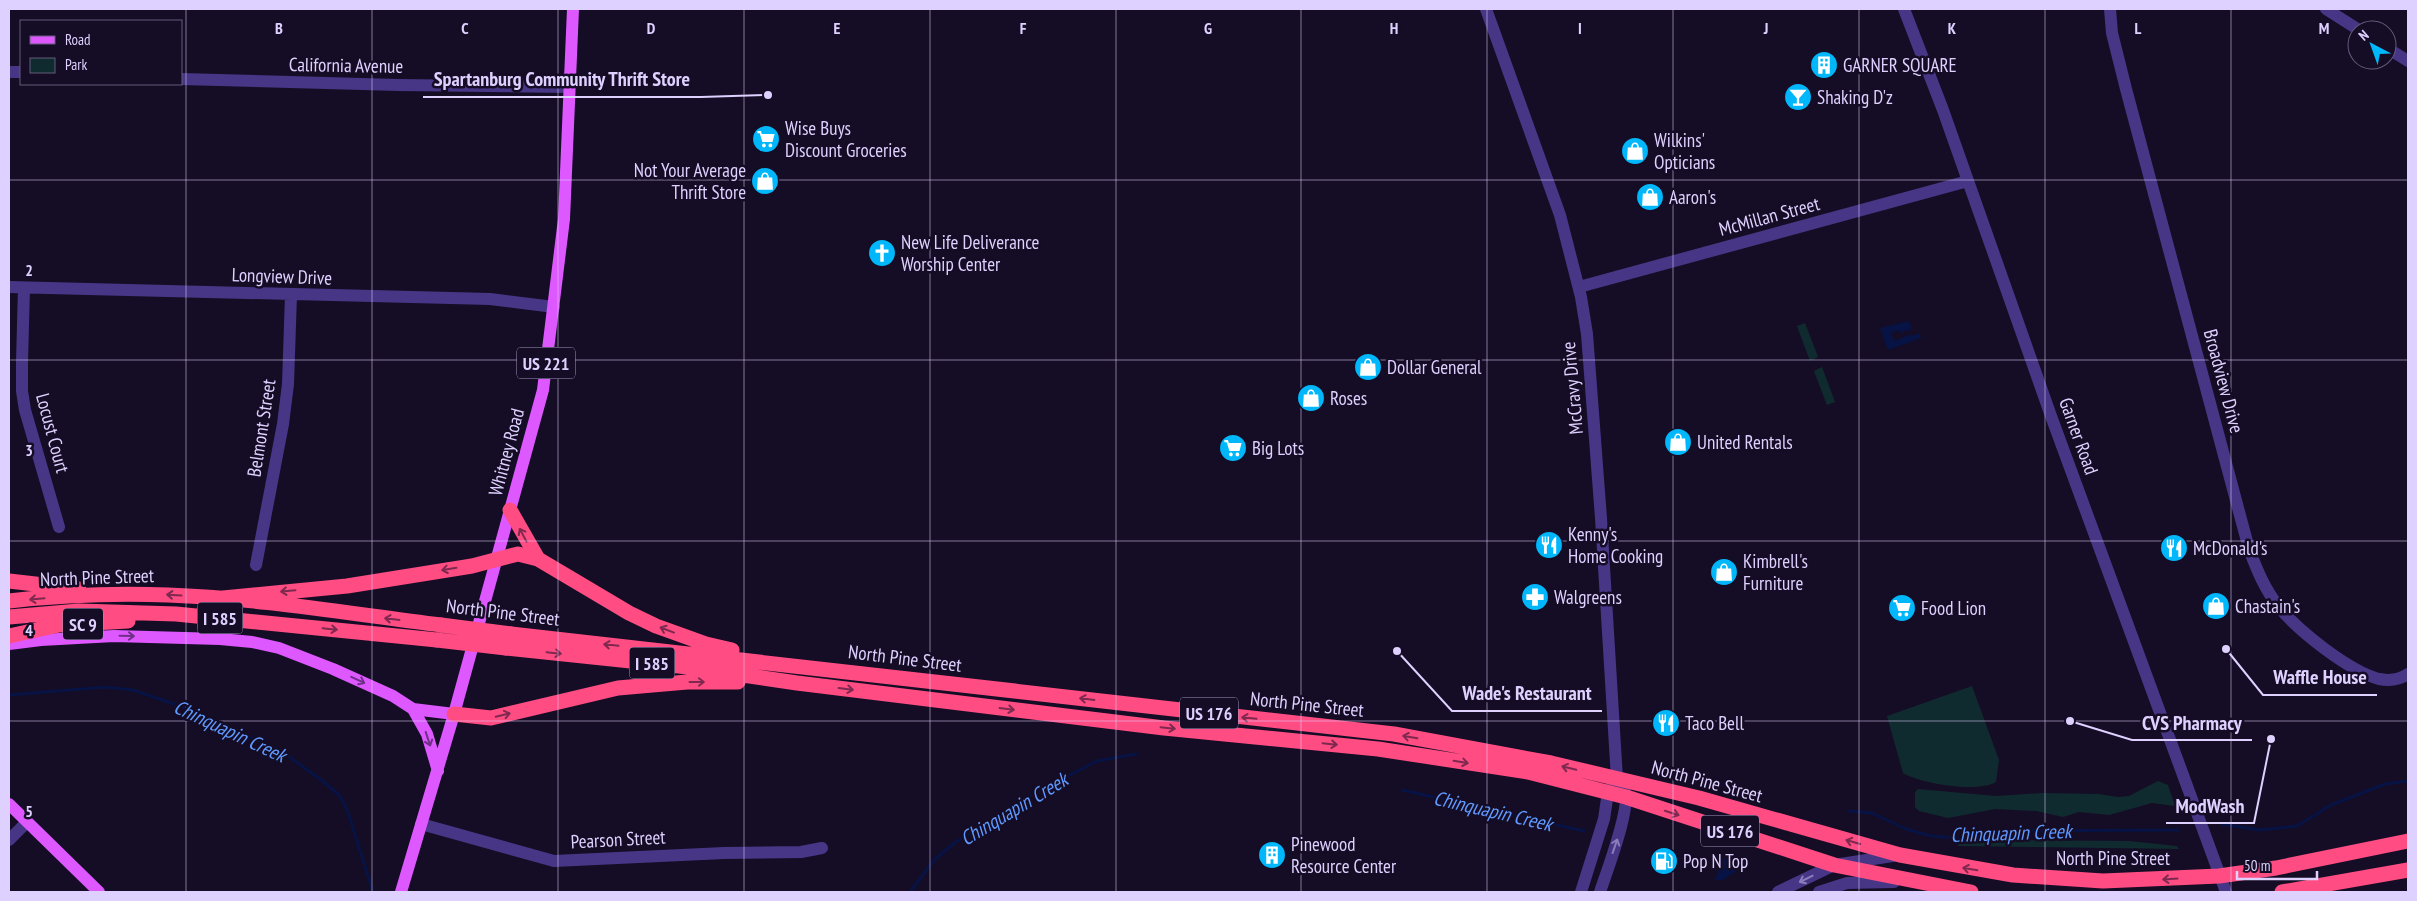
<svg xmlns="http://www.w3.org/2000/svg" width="2417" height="901" viewBox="0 0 2417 901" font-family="'PT Sans Narrow',sans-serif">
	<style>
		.green { fill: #102b2f }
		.water { fill: #071344 }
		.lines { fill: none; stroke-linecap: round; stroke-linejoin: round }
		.stream { stroke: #071344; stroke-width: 3 }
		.minor { stroke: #473686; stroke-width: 12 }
		.major { stroke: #de58ff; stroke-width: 12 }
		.highway { stroke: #ff4c82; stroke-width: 15 }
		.highway-bridge { stroke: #ff4c82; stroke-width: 15 }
		.oneway { stroke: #7e294f }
		.oneway2 { stroke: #6f2f87 }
		.oneway3 { stroke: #8b7cbc }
		.grid { fill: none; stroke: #ded1ff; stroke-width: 1; stroke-opacity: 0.55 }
		.labels { text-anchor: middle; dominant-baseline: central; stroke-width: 5; stroke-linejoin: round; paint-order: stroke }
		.shield { fill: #150d25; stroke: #a296be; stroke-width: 1 }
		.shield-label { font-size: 18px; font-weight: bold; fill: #ded1ff }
		.street-label { font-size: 19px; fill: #ded1ff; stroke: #150d25 }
		.poi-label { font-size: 19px; fill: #ded1ff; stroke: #150d25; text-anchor: start }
		.water-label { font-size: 20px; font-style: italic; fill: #5f99ff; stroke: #150d25 }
		.grid-label { font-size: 16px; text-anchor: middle; font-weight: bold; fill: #ded1ff; stroke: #150d25; stroke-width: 5; stroke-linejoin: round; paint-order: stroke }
		.leader { fill: none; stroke: #ded1ff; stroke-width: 2 }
		.callout-dot { fill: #ded1ff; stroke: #150d25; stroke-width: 2 }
		.callout-label { font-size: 20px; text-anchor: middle; font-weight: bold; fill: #ded1ff; stroke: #150d25; stroke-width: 5; stroke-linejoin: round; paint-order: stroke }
	</style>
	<rect width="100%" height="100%" fill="#150d25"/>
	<path class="green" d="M1805 323 1818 357 1810 361 1797 326Z
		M1822 367 1835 402 1827 405 1814 371Z
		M1972 686 1999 760 1996 782C1978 793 1921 784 1903 773L1887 716Z
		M2158 781 2168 785 2175 806 2152 803 2109 815 2079 812 2063 817 2036 811 1995 809 1948 818 1919 811 1915 807V792L1918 789 1996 796 2042 793 2099 794 2118 797 2129 796Z
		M2014 840 2129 841 2177 846 2179 849 1958 846 1959 843Z"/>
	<path class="water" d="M1909 321 1912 329 1900 333 1899 330 1891 333 1894 341 1911 334 1912 336 1919 333 1921 338 1888 350 1880 328Z
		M1730 856H1742L1745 863 1744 866 1723 880H1715L1722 860Z"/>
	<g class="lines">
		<path class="stream" d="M9 695 105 687 133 690 183 707 280 750 324 782 340 796 348 812 373 892
			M1402 790 1584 831
			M1849 811 1872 813 1906 829 1931 836 1958 838 2008 831 2178 830
			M2222 824 2259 830 2297 826 2331 805 2385 784 2408 781
			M910 892 935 859 957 841 990 823 1023 799 1097 761 1136 754"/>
		<path class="minor" d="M1486 9 1560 215 1581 297 1587 334 1601 518 1617 779
			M1904 9 1943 110 2051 416 2226 892
			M2110 9 2112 33 2126 89 2249 549C2257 570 2265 590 2279 607 2298 631 2349 671 2379 679 2389 681 2399 680 2408 674
			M2326 9 2359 30
			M2387 48 2408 61
			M9 72H21
			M181 79 398 85 569 87
			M9 287 490 299 554 307
			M1579 287 1968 181
			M24 288 22 362V391L25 410 59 527
			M256 565 283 424 288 384 291 295
			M421 824 554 861 724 853 801 852 822 848
			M9 840 27 822
			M1581 892 1604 819 1608 792 1613 785
			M1600 892C1606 873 1633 804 1624 789
			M1778 892 1834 865 1899 855
			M1819 892 1847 883 1894 882"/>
		<path class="major" d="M9 644 41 640 114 636 220 639 252 642 279 648 333 669 393 696 413 709 454 714
			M413 709 427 734 438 771
			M9 804 99 892
			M401 892 454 714 543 390 564 219 573 9"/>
		<path class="highway" d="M510 510 538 559
			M9 581 79 589
			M223 598 347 586 472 566 518 554 538 559 629 613 656 626 706 644 732 650
			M9 601C62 595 115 593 168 595 259 598 351 614 441 625
			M9 617 79 611 176 614 437 640
			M511 634 1394 734 1551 763 1699 798 1900 855 2013 875 2103 881 2219 876 2276 868 2408 841
			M9 636 59 625 128 621
			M506 648 688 667 797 683 1164 728 1378 749 1528 772 1626 797 1834 865 1971 892
			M454 714 491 718 618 688 687 682H738
			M2282 892 2408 870"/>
		<path class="highway-bridge" d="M441 625 511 634
			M437 640 506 648"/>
	</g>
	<defs><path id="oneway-shaft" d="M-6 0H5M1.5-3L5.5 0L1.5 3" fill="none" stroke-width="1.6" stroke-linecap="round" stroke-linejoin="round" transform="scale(1.25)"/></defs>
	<g class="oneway">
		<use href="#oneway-shaft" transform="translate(523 535) rotate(-118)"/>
		<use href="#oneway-shaft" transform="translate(449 569) rotate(171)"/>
		<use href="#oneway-shaft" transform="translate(288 591) rotate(175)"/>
		<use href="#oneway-shaft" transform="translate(174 595) rotate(-177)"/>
		<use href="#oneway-shaft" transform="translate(37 599) rotate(175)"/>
		<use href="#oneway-shaft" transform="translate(392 619) rotate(-173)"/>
		<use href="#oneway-shaft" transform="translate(330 629) rotate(6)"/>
		<use href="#oneway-shaft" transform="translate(667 630) rotate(-159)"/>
		<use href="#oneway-shaft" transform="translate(611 645) rotate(-174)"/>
		<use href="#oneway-shaft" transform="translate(554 653) rotate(6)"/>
		<use href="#oneway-shaft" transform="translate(697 682)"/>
		<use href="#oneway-shaft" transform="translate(846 689) rotate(7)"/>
		<use href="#oneway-shaft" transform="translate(1087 699) rotate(-173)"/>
		<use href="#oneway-shaft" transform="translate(1007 709) rotate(7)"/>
		<use href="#oneway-shaft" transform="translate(503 715) rotate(-14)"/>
		<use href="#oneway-shaft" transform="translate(1249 718) rotate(-174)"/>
		<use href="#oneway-shaft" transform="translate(1168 728) rotate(6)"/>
		<use href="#oneway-shaft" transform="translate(1410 737) rotate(-171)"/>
		<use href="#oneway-shaft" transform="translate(1330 744) rotate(6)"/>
		<use href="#oneway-shaft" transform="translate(1461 762) rotate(9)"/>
		<use href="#oneway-shaft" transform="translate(1569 768) rotate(-167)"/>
		<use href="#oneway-shaft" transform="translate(1672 813) rotate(18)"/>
		<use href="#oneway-shaft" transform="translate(1853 842) rotate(-164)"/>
		<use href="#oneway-shaft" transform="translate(1970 869) rotate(-171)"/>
		<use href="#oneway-shaft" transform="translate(2170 879) rotate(176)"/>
	</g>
	<g class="oneway2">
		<use href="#oneway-shaft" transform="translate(127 636) rotate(1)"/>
		<use href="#oneway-shaft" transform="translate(358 680) rotate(25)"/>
		<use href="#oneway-shaft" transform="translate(428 739) rotate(72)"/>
	</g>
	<g class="oneway3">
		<use href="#oneway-shaft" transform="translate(1615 846) rotate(-71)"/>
		<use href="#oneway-shaft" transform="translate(1806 879) rotate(154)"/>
	</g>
	<path class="grid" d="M186 9V892M372 9V892M558 9V892M744 9V892M930 9V892M1116 9V892M1301 9V892M1487 9V892M1673 9V892M1859 9V892M2045 9V892M2231 9V892M9 180H2408M9 360H2408M9 541H2408M9 721H2408"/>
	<defs>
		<g id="building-disc" transform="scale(1.4375)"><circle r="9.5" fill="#00b7fc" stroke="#150d25"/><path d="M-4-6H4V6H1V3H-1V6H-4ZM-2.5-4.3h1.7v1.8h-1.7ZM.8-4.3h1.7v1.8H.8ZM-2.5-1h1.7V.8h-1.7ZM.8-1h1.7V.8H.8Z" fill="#fff"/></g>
		<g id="bar-disc" transform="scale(1.4375)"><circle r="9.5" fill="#00b7fc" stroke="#150d25"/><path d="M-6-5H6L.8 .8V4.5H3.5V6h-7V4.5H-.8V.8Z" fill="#fff"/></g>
		<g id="supermarket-disc" transform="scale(1.4375)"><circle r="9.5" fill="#00b7fc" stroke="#150d25"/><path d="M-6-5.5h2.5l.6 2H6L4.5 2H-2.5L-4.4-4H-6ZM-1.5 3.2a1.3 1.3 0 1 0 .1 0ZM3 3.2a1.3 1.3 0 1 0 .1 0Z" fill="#fff"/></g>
		<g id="shop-disc" transform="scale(1.4375)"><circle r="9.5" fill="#00b7fc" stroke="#150d25"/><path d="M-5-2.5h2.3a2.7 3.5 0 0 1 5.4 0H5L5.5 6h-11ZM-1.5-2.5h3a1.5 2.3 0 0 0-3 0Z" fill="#fff"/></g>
		<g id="church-disc" transform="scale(1.4375)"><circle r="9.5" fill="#00b7fc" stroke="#150d25"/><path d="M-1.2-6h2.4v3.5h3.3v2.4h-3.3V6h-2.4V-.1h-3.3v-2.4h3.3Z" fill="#fff"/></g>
		<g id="restaurant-disc" transform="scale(1.4375)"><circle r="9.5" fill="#00b7fc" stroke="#150d25"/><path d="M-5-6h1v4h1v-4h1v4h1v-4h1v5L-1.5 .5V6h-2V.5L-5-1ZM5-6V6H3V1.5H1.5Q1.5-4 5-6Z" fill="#fff"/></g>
		<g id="pharmacy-disc" transform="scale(1.4375)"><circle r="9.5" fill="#00b7fc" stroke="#150d25"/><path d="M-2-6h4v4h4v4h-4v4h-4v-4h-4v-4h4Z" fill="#fff"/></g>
		<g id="fuel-disc" transform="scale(1.4375)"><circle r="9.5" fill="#00b7fc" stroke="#150d25"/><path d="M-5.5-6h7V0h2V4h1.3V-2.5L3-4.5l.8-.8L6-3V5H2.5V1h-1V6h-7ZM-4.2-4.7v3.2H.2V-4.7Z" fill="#fff"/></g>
	</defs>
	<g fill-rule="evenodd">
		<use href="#building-disc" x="1824" y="65"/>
		<use href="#bar-disc" x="1798" y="97"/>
		<use href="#supermarket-disc" x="766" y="139"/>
		<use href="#shop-disc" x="1635" y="151"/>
		<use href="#shop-disc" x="765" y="181"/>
		<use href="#shop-disc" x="1650" y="197"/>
		<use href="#church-disc" x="882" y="253"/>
		<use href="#shop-disc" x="1368" y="367"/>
		<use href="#shop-disc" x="1311" y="398"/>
		<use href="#shop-disc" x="1678" y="442"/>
		<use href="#supermarket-disc" x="1233" y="448"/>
		<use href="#restaurant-disc" x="1549" y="545"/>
		<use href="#restaurant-disc" x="2174" y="548"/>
		<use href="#shop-disc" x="1724" y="572"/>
		<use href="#pharmacy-disc" x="1535" y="597"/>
		<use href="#shop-disc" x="2216" y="606"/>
		<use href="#supermarket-disc" x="1902" y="608"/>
		<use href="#restaurant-disc" x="1666" y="723"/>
		<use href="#building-disc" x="1272" y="855"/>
		<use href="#fuel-disc" x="1664" y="861"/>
	</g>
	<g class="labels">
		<g class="shield">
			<rect x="517" y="347.5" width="58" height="31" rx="4"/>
			<rect x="197.5" y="602.5" width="45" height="31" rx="4"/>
			<rect x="63" y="608.5" width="40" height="31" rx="4"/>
			<rect x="629.5" y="647.5" width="45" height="31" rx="4"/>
			<rect x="1180" y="697.5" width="58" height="31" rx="4"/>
			<rect x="1701" y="815.5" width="58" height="31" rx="4"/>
		</g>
		<g class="shield-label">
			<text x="546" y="363">US 221</text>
			<text x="220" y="618">I 585</text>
			<text x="83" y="624">SC 9</text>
			<text x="652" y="663">I 585</text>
			<text x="1209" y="713">US 176</text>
			<text x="1730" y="831">US 176</text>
		</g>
		<g class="street-label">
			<text transform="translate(346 65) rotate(1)">California Avenue</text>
			<text transform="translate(1769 216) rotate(-15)">McMillan Street</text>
			<text transform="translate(282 276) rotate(2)">Longview Drive</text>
			<text transform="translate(2224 381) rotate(75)">Broadview Drive</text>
			<text transform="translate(1572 388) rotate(-95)">McCravy Drive</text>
			<text transform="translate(261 428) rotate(-81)">Belmont Street</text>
			<text transform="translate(53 433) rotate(75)">Locust Court</text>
			<text transform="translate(2079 436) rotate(70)">Garner Road</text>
			<text transform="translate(506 452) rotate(-75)">Whitney Road</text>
			<text transform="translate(97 577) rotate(-2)">North Pine Street</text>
			<text transform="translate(503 612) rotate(7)">North Pine Street</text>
			<text transform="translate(905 658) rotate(7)">North Pine Street</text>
			<text transform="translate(1307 704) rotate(6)">North Pine Street</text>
			<text transform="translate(1707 781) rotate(15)">North Pine Street</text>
			<text transform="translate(618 839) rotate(-3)">Pearson Street</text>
			<text x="2113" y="858">North Pine Street</text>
		</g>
		<g class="poi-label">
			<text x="1843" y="65">GARNER SQUARE</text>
			<text x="1817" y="97">Shaking D'z</text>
			<text x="785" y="128">Wise Buys<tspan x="785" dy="22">Discount Groceries</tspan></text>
			<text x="1654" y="140">Wilkins'<tspan x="1654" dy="22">Opticians</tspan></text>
			<text x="746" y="170" text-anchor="end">Not Your Average<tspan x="746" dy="22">Thrift Store</tspan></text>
			<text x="1669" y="197">Aaron's</text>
			<text x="901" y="242">New Life Deliverance<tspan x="901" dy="22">Worship Center</tspan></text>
			<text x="1387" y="367">Dollar General</text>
			<text x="1330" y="398">Roses</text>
			<text x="1697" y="442">United Rentals</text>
			<text x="1252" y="448">Big Lots</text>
			<text x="1568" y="534">Kenny's<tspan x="1568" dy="22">Home Cooking</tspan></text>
			<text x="2193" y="548">McDonald's</text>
			<text x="1743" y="561">Kimbrell's<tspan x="1743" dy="22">Furniture</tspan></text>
			<text x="1554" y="597">Walgreens</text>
			<text x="2235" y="606">Chastain's</text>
			<text x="1921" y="608">Food Lion</text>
			<text x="1685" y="723">Taco Bell</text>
			<text x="1291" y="844">Pinewood<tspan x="1291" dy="22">Resource Center</tspan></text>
			<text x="1683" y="861">Pop N Top</text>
		</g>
		<g class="water-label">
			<text transform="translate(230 731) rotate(25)">Chinquapin Creek</text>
			<text transform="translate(1014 809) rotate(-31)">Chinquapin Creek</text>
			<text transform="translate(1493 811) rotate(13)">Chinquapin Creek</text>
			<text transform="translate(2011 833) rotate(-2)">Chinquapin Creek</text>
		</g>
	</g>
	<g class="grid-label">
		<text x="279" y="34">B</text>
		<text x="465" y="34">C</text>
		<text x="651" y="34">D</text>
		<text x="837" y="34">E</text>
		<text x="1023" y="34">F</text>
		<text x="1208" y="34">G</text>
		<text x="1394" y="34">H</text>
		<text x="1580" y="34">I</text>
		<text x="1766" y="34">J</text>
		<text x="1952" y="34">K</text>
		<text x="2138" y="34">L</text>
		<text x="2324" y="34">M</text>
		<text x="29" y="276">2</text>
		<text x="29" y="456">3</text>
		<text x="29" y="636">4</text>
		<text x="29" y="817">5</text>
	</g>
	<path class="leader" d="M768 95L701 97H423M2226 649L2263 695H2377M1397 651L1452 711H1602M2070 721L2132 740H2252M2271 739L2254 823H2166"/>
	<g class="callout-dot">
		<circle cx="768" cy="95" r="5"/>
		<circle cx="2226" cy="649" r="5"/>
		<circle cx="1397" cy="651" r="5"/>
		<circle cx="2070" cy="721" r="5"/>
		<circle cx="2271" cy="739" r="5"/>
	</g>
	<g class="callout-label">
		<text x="562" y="86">Spartanburg Community Thrift Store</text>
		<text x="2320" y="684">Waffle House</text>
		<text x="1527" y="700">Wade's Restaurant</text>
		<text x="2192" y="730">CVS Pharmacy</text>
		<text x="2210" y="813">ModWash</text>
	</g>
	<rect width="2417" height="901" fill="none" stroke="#ded1ff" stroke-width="20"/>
	<rect x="20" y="20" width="162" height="65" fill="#150d25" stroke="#655b7c"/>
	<rect x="30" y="36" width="25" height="8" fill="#de58ff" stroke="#655b7c"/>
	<text x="65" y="45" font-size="15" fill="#ded1ff">Road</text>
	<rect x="30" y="58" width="25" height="15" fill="#102b2f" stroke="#655b7c"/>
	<text x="65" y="70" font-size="15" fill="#ded1ff">Park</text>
	<g transform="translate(2372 45) rotate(319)"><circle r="24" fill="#150d25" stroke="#655b7c"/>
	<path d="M0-4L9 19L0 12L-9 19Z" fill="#00b7fc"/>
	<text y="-8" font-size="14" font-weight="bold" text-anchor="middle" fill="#ded1ff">N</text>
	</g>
	<path d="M2237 871v8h80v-8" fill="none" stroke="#ded1ff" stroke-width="2.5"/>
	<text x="2244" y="871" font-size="15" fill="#ded1ff" stroke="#150d25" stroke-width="4" paint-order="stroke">50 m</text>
</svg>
